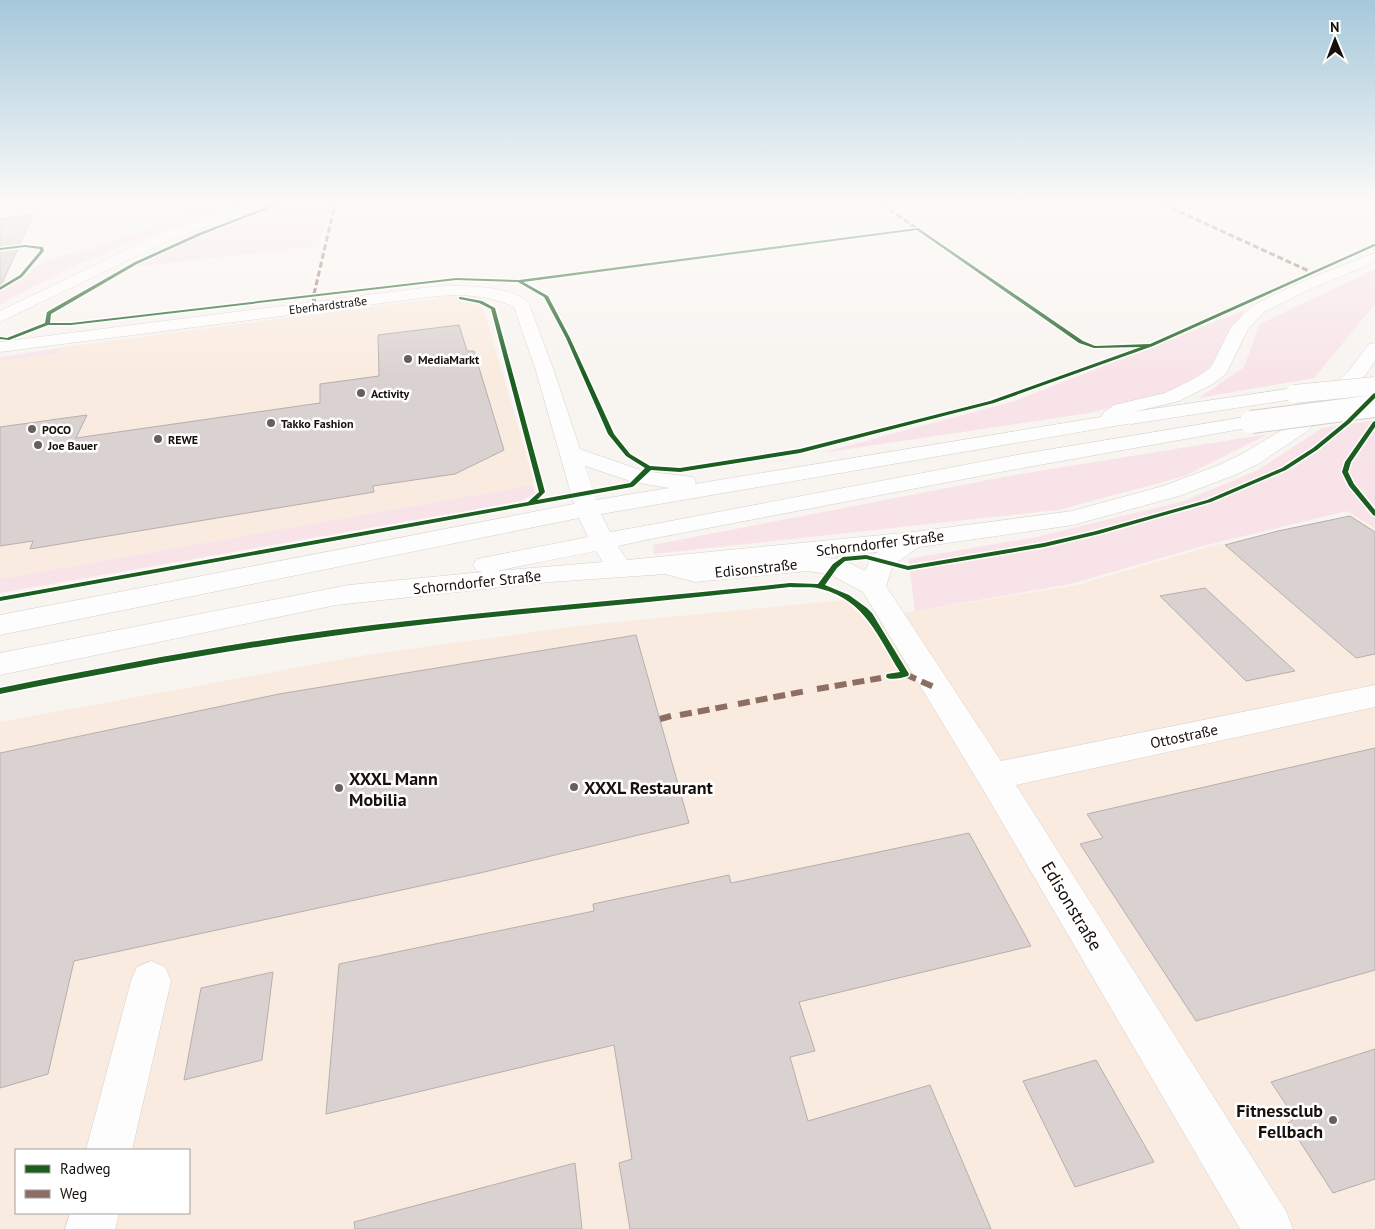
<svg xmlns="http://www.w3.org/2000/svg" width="1375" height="1229" viewBox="0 0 1375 1229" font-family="'PT Sans',sans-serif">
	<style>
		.built { fill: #faebe0; fill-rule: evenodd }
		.green { fill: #f8e4e8 }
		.building { fill: #dad2d0; stroke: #b6afad }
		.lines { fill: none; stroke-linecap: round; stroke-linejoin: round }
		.minor-casing { stroke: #d6cfca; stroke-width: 1 }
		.major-casing { stroke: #d6cfca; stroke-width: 1 }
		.highway-casing { stroke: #d6cfca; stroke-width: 1 }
		.minor { fill: #fefdfd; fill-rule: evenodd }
		.major { fill: #fefdfd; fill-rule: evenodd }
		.highway { fill: #fefdfd; fill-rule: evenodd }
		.highway-bridge-far1-casing { stroke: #d6cfca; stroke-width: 19; stroke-linecap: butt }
		.highway-bridge-casing { stroke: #d6cfca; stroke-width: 24; stroke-linecap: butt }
		.highway-bridge-far1 { stroke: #fefdfd; stroke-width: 18 }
		.highway-bridge { stroke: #fefdfd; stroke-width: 22 }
		.quiet-far2 { stroke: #8d6e63; stroke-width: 3; stroke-dasharray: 6 3; stroke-linecap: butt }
		.quiet-far1 { stroke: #8d6e63; stroke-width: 4; stroke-dasharray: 8 4; stroke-linecap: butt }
		.quiet { stroke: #8d6e63; stroke-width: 6; stroke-dasharray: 12 6; stroke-linecap: butt }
		.cycleway-casing { stroke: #fff; stroke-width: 3 }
		.cycleway { fill: #1b5e20; fill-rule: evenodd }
		.poi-dot { fill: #66605b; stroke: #fff; stroke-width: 2 }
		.labels { text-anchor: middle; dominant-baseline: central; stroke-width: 5; stroke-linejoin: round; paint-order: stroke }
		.far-street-label { font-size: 12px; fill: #18100b; stroke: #fff }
		.far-poi-label { font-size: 12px; font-weight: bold; fill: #18100b; stroke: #fff; text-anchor: start }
		.street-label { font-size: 15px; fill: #18100b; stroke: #fff }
		.near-poi-label { font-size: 18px; font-weight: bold; fill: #18100b; stroke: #fff; text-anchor: start }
		.near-street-label { font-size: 18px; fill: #18100b; stroke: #fff }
	</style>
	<rect width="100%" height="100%" fill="#f8f4f0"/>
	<path class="built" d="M479 293 533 478 532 485 0 579V361L57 348Z
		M1350 515 1375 530V1229H0V722L366 655 577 626 855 599 872 618 1077 585 1208 547ZM16 1150H189V1213H16Z"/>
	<path class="green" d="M225 204H237C215 215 188 221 164 229 108 251 52 274 0 305V281L23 277 44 261 93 248 177 217Z
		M282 204H329L319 246 132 267 205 233Z
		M1375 269V304L1314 378 1199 398 1244 367 1260 324Z
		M1245 310 1208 369 1170 392 1090 413 821 453 1015 401Z
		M60 348 58 354 0 361V358L7 356Z
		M1375 420V528L1347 511 1203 546 1071 584 915 611 908 559 1036 537 1184 501 1258 470 1322 428Z
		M1268 434 1185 476 1058 510 654 554 653 545 1009 476Z
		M532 485 535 493 522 501 0 593V579Z"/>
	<path class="building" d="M33 215 0 288V219Z
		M459 325 467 351H474L504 450 455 474 373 486 374 492 30 549 33 541 0 546V427L87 415 76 438 320 403V384L379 376 378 335Z
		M1350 516 1375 532V654L1356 658 1225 545 1278 531Z
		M1205 588 1295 671 1246 681 1160 596Z
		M636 635 689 823 480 873 74 961 48 1074 0 1088V753L279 694Z
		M1375 748V970L1196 1021 1080 844 1103 838 1087 814Z
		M969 833 1031 946 799 1002 815 1051 790 1057 808 1121 930 1085 991 1229H630L619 1163 632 1159 614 1045 326 1114 339 964 594 911 593 904 729 875 731 883Z
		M273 972 262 1060 184 1080 201 988Z
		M1375 1049V1179L1333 1193 1288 1123 1295 1118 1271 1082Z
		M1096 1060 1154 1162 1075 1187 1023 1081Z
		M575 1163 582 1229H355L354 1222Z"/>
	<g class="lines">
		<g class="minor-casing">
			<path id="minor" d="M913 532 922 535 925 540 922 545 893 565 886 586 1001 761 1375 685V707L1016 785 1286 1211 1293 1229H1240L981 786 863 592 829 574 807 571 695 582 657 572 653 566 657 560 666 558 695 566 807 555 844 560 865 571 873 555 904 535Z
				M151 961 165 967 171 981 132 1150H86L131 981 137 967Z
				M70 1213H119L115 1229H65Z"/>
		</g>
		<g class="major-casing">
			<path id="major" d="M245 204H263L261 207 172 239 0 322V311L162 233Z
				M1375 253V262L1308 290 1264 312 1248 329 1226 374 1213 384 1179 401 1133 412 1138 414 1141 418 1138 422 601 514 610 532 650 525 659 527 662 532 659 537 618 546 627 560 913 532 1072 511 1163 486 1219 465 1242 454 1292 424 1348 372 1369 344 1375 343V361L1362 380 1306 432 1258 464 1235 475 1179 496 1073 525 913 548 666 574 550 582 336 605 0 675V653L349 585 483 572 477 571 473 565 477 559 588 537 579 518 0 635V615L574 504 536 371 514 307C486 294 460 294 430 297L0 352V342L430 287C452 285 515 284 529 304L554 371 580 449 643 471 693 477 696 482 695 484 1101 417 1104 412 1114 405 1165 393 1199 376 1211 367 1231 327 1252 306 1296 284ZM585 466 633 482 669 488 596 500ZM596 551 603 562 496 571Z"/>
		</g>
		<g class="highway-casing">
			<path id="highway" d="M1294 388 1301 390 1304 394 1301 398 1131 424 1124 422 1121 418 1124 414 1131 412Z
				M1251 416 1258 418 1261 422 1258 426 1022 468 650 539 641 537 638 532 641 527 650 525 1022 454Z"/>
		</g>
		<use href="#minor" class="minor"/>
		<use href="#major" class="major"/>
		<use href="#highway" class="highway"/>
		<g class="highway-bridge-far1-casing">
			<path id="highway-bridge-far1" d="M1294 394 1375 386
				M1366 407 1375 406"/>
		</g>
		<g class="highway-bridge-casing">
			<path id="highway-bridge" d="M1251 422 1375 406"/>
		</g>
		<use href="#highway-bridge-far1" class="highway-bridge-far1"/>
		<use href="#highway-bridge" class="highway-bridge"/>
		<path class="quiet-far2" d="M882 204 919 230
			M1163 204 1313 273
			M314 294 335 204"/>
		<path class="quiet-far1" d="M313 307 315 293"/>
		<path class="quiet" d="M905 674 936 688
			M817 689 881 678
			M738 704 806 691
			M680 715 728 706
			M660 719 671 716"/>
		<g class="cycleway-casing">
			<path id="cycleway" d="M275 204H280L201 235 137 264 51 314 50 323H71L456 278 519 280 918 228 1083 341 1095 346 1150 344 1374 244H1375V246L1153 346 994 403 800 453 680 472 651 470 634 486 632 487 0 601V597L528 502 539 492 491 309 479 303 459 299V297H461L482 301 495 308 545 492 537 500 630 483 645 468 626 456 608 434 566 338 544 297 518 282 456 280 71 325H48L9 340 0 339V337L7 338 45 323 47 312 135 262 199 233ZM917 230 1079 343 1094 348 1141 347 990 401 800 449 680 468 650 466 630 454 614 434 570 338 548 296 523 282Z
				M25 245 43 247 44 251 22 277 0 290V287L20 275 40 251V249L25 247 0 250V248Z
				M1375 393V398L1350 423 1317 450 1286 470 1211 502 1099 534 1044 547 908 570 866 559 845 561 837 568 825 585 849 595 867 608 872 613 909 674 908 676C902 678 893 680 887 678L886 676 887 674 900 672C878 637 865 600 821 589 812 586 800 588 790 587 637 605 484 615 332 636 220 651 110 672 0 694V688C110 666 220 645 332 630 484 610 637 600 790 583L818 584 833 564 843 557 866 555 908 566 1044 543 1096 531 1207 500 1282 468 1313 448 1346 421 1373 394Z
				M1375 421V427L1351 462 1348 472 1354 484 1375 510V516L1373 515 1349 486 1342 472 1345 462 1373 422Z"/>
		</g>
		<use href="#cycleway" class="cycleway"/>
	</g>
	<linearGradient id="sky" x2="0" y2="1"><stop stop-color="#a4c8da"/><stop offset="0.54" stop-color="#fcfaf8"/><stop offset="1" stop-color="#fcfaf8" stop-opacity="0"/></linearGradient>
	<rect width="1375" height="376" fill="url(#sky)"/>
	<g class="poi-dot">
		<circle cx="408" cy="359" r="5"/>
		<circle cx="361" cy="393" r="5"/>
		<circle cx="271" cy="423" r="5"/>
		<circle cx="32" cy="429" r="5"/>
		<circle cx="158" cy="439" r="5"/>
		<circle cx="38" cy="445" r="5"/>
		<circle cx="574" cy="787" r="5"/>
		<circle cx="339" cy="788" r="5"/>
		<circle cx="1333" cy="1120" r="5"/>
	</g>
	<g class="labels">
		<g class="far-street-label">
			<text transform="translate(328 305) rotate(-7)">Eberhardstraße</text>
		</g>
		<g class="far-poi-label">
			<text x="418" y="359">MediaMarkt</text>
			<text x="371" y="393">Activity</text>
			<text x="281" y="423">Takko Fashion</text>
			<text x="42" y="429">POCO</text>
			<text x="168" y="439">REWE</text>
			<text x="48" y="445">Joe Bauer</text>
		</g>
		<g class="street-label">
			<text transform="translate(880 543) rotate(-7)">Schorndorfer Straße</text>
			<text transform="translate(756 568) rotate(-6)">Edisonstraße</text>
			<text transform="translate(477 582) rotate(-6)">Schorndorfer Straße</text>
			<text transform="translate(1184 736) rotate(-12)">Ottostraße</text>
		</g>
		<g class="near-poi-label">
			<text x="349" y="778">XXXL Mann<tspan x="349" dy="21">Mobilia</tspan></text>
			<text x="584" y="787">XXXL Restaurant</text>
			<text x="1323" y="1110" text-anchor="end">Fitnessclub<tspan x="1323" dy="21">Fellbach</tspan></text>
		</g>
		<g class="near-street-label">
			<text transform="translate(1072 906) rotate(59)">Edisonstraße</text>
		</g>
	</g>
	<rect x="15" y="1149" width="175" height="65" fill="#ffffff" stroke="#a39f9d"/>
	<rect x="25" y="1165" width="25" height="8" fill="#1b5e20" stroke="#a39f9d"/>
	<text x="60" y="1174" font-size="15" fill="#18100b">Radweg</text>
	<rect x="25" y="1190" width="25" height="8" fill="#8d6e63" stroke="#a39f9d"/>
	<text x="60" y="1199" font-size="15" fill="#18100b">Weg</text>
	<g transform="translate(1335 40) rotate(359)" stroke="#ffffff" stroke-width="4" paint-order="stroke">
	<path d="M0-4L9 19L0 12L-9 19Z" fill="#18100b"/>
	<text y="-8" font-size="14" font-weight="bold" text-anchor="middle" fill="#18100b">N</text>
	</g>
</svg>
